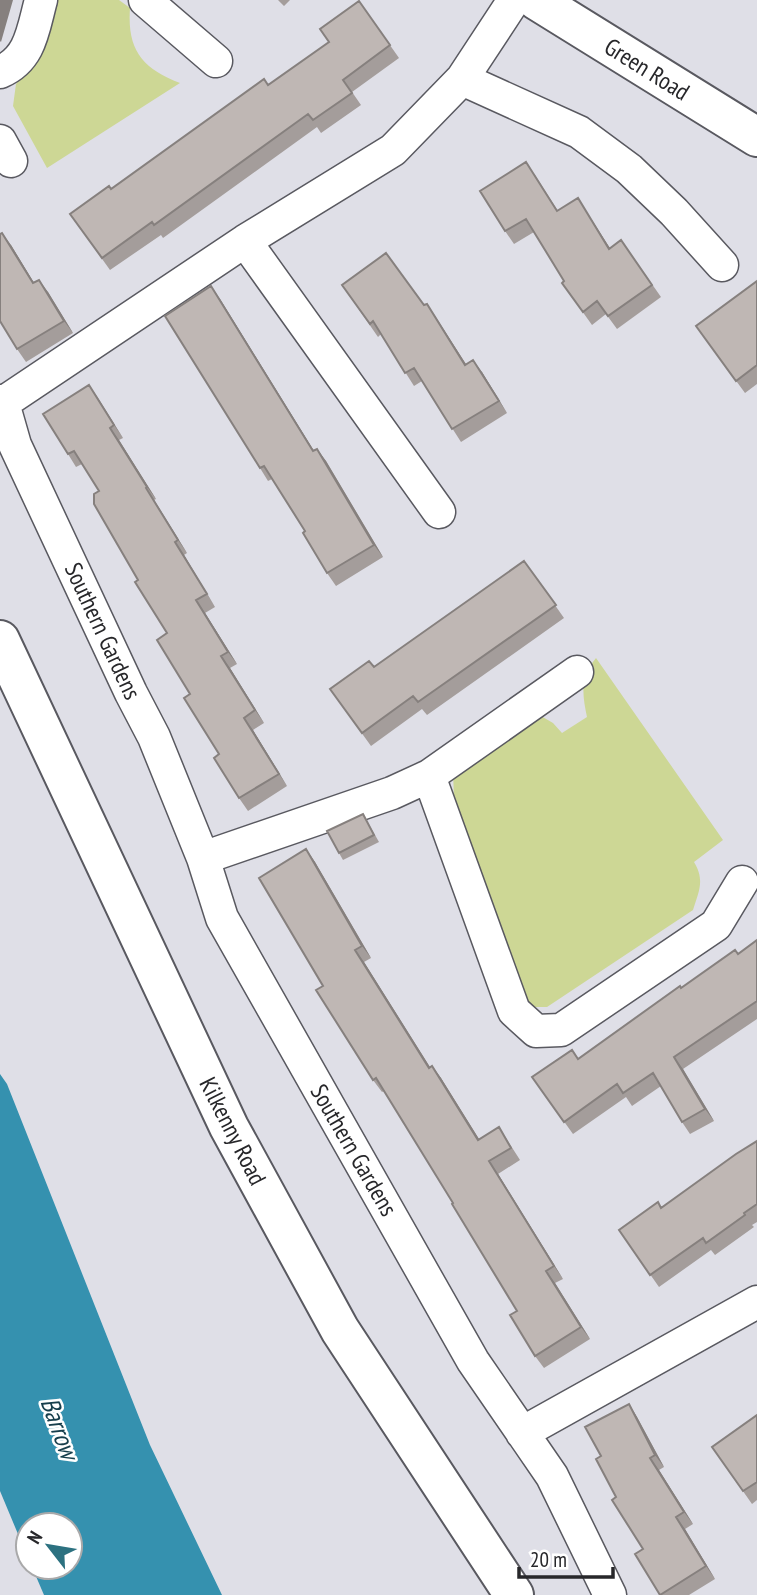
<svg xmlns="http://www.w3.org/2000/svg" width="757" height="1595" viewBox="0 0 757 1595" font-family="'PT Sans Narrow',sans-serif">
	<style>
		.green { fill: #cdd795 }
		.water { fill: #3591af }
		.lines { fill: none; stroke-linecap: round; stroke-linejoin: round }
		.minor-casing { stroke: #595960; stroke-width: 35 }
		.tertiary-casing { stroke: #595960; stroke-width: 42 }
		.secondary-casing { stroke: #595960; stroke-width: 42 }
		.minor { stroke: #fff; stroke-width: 32 }
		.tertiary { stroke: #fff; stroke-width: 38 }
		.secondary { stroke: #fff; stroke-width: 38 }
		.wall { fill: #a49d9b }
		.shaded-wall { fill: #86807e }
		.building { fill: #bfb7b4; stroke: #86807e; stroke-width: 2 }
		.labels { text-anchor: middle; dominant-baseline: central; stroke-width: 5; stroke-linejoin: round; paint-order: stroke }
		.street-label { font-size: 24px; fill: #27272a; stroke: #fff }
		.water-label { font-size: 26px; font-style: italic; fill: #163e4c; stroke: #fff }
	</style>
	<rect width="100%" height="100%" fill="#dfdfe7"/>
	<path class="green" d="M57 0H119L130 8C127 50 142 68 180 83L47 168 13 106 16 84 26 70 40 57 48 39Z
		M596 658 723 840 694 862C705 880 699 891 693 910L547 1007H531L521 998 454 800 453 770 541 716 553 723 562 733 587 717C582 693 580 677 596 658Z"/>
	<path class="water" d="M0 1074 7 1084 150 1445 222 1595H44L32 1567H70V1525H28V1558L0 1491Z"/>
	<g class="lines">
		<g class="minor-casing">
			<path id="minor" d="M145 0 216 61
				M0 72C31 59 33 29 41 0
				M462 79 579 132 629 169 674 212 722 265
				M0 141 11 161
				M245 241 439 512
				M0 401 3 403 245 241 393 150 462 79 514 0
				M3 403 15 445 131 693 154 737 203 858 222 918 473 1361 552 1476 610 1595
				M429 776 514 1011 536 1031 561 1030 716 925 742 882
				M203 858 392 793 429 776 577 672
				M522 1433 757 1302"/>
		</g>
		<g class="tertiary-casing">
			<path id="tertiary" d="M536 0 757 137"/>
		</g>
		<g class="secondary-casing">
			<path id="secondary" d="M0 640 229 1127 340 1330 514 1595"/>
		</g>
		<use href="#minor" class="minor"/>
		<use href="#tertiary" class="tertiary"/>
		<use href="#secondary" class="secondary"/>
	</g>
	<path class="wall" d="M278 0H290L284 6Z
		M359 1 399 58 352 92 361 105 321 133 317 127 163 238 161 235 110 270 70 214 111 189 268 85 329 42Z
		M535 175 558 211H586L610 248 621 240 661 297 617 329 606 314 592 325 562 283 564 281 534 232 514 244 505 231Z
		M11 245 34 283 48 292 73 333 26 362 17 349Z
		M757 281V384L745 393 696 326Z
		M342 285 424 305 435 316 466 364 482 372 507 413 461 442 422 381 414 386 381 334 378 337Z
		M220 299 314 451 317 449 326 461 383 557 336 586 327 573 305 531 272 479 268 481 260 468Z
		M89 385 123 438 119 440 156 499 154 500 187 553 184 555 215 607 205 613 237 664 230 668 264 723 253 730 287 786 248 811 239 798 190 694 167 633 138 580 99 491 82 464 76 467 68 454Z
		M524 561 564 618 427 715 422 709 371 746 330 689 374 667Z
		M363 814 379 842 343 860 339 853Z
		M306 849 315 862 371 958 364 962 430 1067 432 1066 441 1078 479 1139 499 1127 520 1160 498 1174 563 1279 555 1283 590 1339 544 1368 535 1356 517 1311 453 1203 384 1091 382 1092 373 1080 323 986Z
		M757 940V1019L683 1069 714 1121 690 1134 682 1122 661 1086 632 1106 626 1097 573 1134 532 1077 578 1059 681 988 738 954Z
		M757 1141V1222L752 1225 754 1227 715 1255 711 1250 659 1287 619 1230 661 1208Z
		M629 1404 637 1417 664 1467 659 1470 693 1524 685 1529 715 1579 689 1595H660L643 1549 616 1497 601 1456Z
		M757 1415V1500L752 1504 712 1447Z"/>
	<path class="shaded-wall" d="M0 0H13L1 42 0 41Z
		M578 198 586 211 618 261 609 249Z
		M2 233 11 245 42 296 33 283Z
		M39 280 48 292 73 333 64 321Z
		M211 286 220 299 322 464 313 451Z
		M427 304 435 316 474 377 465 365Z
		M473 360 482 372 507 413 499 401Z
		M89 385 98 398 123 438 114 425Z
		M110 428 119 440 156 499 147 487Z
		M317 449 326 461 383 557 374 545Z
		M146 488 154 500 187 553 178 540Z
		M175 542 184 555 215 607Z
		M196 600 205 613 237 664 228 652Z
		M221 656 230 668 264 723 255 710Z
		M244 718 253 730 287 786 279 774Z
		M306 849 315 862 371 958 362 946Z
		M355 950 364 962 438 1080 429 1068Z
		M674 1057 683 1069 714 1121 705 1109Z
		M432 1066 441 1078 487 1152 478 1140Z
		M489 1161 498 1174 563 1279 554 1266Z
		M546 1271 555 1283 590 1339 581 1327Z
		M629 1404 637 1417 664 1467 655 1455Z
		M650 1458 659 1470 693 1524 684 1512Z
		M676 1517 685 1529 715 1579 706 1566Z"/>
	<path class="building" d="M359 1 390 45 343 80 352 93 313 120 308 114 154 225 152 222 102 258 70 214 109 186 111 189 264 79 268 85 329 42 320 29Z
		M526 162 557 211 578 198 609 249 621 240 652 285 608 316 597 301 583 312 562 283 564 281 526 219 505 231 480 191Z
		M2 233 33 283 39 280 64 321 17 349 0 321V234Z
		M386 253 424 305 427 304 465 365 473 360 499 401 452 429 414 368 405 373 373 321 370 324 342 285Z
		M757 281V365L736 381 696 326Z
		M211 286 313 451 317 449 374 545 327 573 303 533 305 531 264 466 260 468 165 316Z
		M89 385 114 425 110 428 147 487 146 488 178 540 175 542 207 594 196 600 228 652 221 656 255 710 244 718 279 774 239 798 214 758 219 754 184 698 190 694 157 640 167 633 135 582 138 580 94 504V494L99 491 74 451 68 454 43 414Z
		M524 561 556 605 418 702 413 696 362 733 330 689 369 661 374 667Z
		M363 814 374 835 339 853 327 831Z
		M306 849 362 946 355 950 429 1068 432 1066 478 1140 499 1127 511 1148 489 1161 554 1266 546 1271 581 1327 535 1356 510 1315 517 1311 452 1204 453 1203 376 1078 373 1080 316 990 323 986 259 878Z
		M757 940V1001L674 1057 705 1109 682 1122 653 1073 623 1093 617 1084 564 1122 532 1077 572 1050 578 1059 680 986 681 988 735 950 738 954Z
		M757 1141V1204L744 1213 745 1215 706 1243 703 1238 650 1275 619 1230 658 1202 661 1208 736 1154Z
		M629 1404 655 1455 650 1458 684 1512 676 1517 706 1566 660 1595 635 1554 643 1549 612 1500 616 1497 596 1459 601 1456 585 1427Z
		M757 1415V1482L743 1491 712 1447Z"/>
	<g class="labels">
		<g class="street-label">
			<text transform="translate(647 69) rotate(32)">Green Road</text>
			<text transform="translate(103 631) rotate(65)">Southern Gardens</text>
			<text transform="translate(233 1131) rotate(63)">Kilkenny Road</text>
			<text transform="translate(354 1150) rotate(60)">Southern Gardens</text>
		</g>
		<g class="water-label">
			<text transform="translate(60 1428) rotate(70)">Barrow</text>
		</g>
	</g>
	<g transform="translate(49 1546) rotate(301)"><circle r="33" fill="#ffffff" stroke="#a9a9aa" stroke-width="2"/>
	<path d="M0-5L12 26L0 18L-12 26Z" fill="#2c7180"/>
	<text y="-10" font-size="19" font-weight="bold" text-anchor="middle" fill="#27272a">N</text>
	</g>
	<path d="M519 1567v10h94v-10" fill="none" stroke="#27272a" stroke-width="3.5"/>
	<text x="530" y="1567" font-size="21" fill="#27272a" stroke="#ffffff" stroke-width="5" paint-order="stroke">20 m</text>
</svg>
